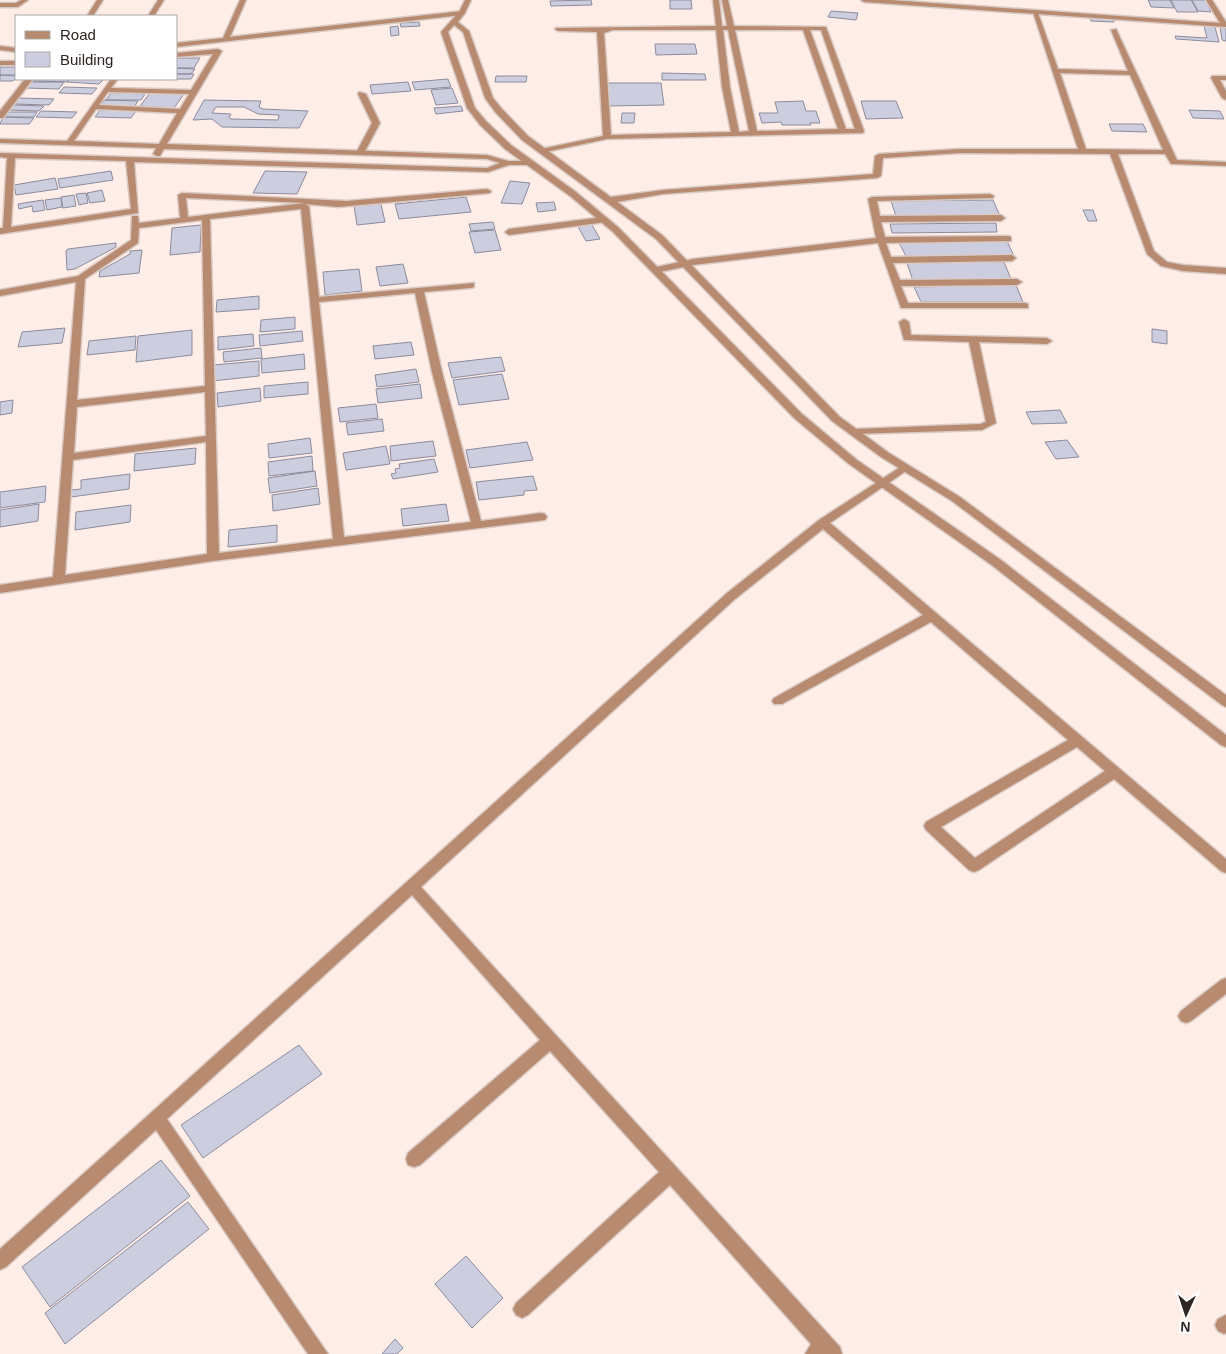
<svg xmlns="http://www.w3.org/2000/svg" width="1226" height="1354" viewBox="0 0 1226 1354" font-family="Helvetica,sans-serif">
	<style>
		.building { fill: #cdcde0; stroke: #8c8b9d; fill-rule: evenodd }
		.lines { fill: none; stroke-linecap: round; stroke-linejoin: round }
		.service-casing { stroke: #d9cac4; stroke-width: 3 }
		.minor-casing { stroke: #d9cac4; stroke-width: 3 }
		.tertiary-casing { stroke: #d9cac4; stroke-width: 3 }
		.service { fill: #b88a6f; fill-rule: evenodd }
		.minor { fill: #b88a6f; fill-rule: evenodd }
		.tertiary { fill: #b88a6f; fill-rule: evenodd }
	</style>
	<rect width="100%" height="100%" fill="#ffeee7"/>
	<path class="building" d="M591 0 592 5 551 6 550 1Z
		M670 0H691L692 9H670Z
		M1148 0H1170L1174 8 1151 7Z
		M1171 0H1191L1198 12H1177Z
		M1192 0H1206L1211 12 1198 11Z
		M831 11 858 13 856 20 828 17Z
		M1090 17 1113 18 1114 22 1091 21Z
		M419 22 420 26 401 27 400 23Z
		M398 26 399 35 391 36 390 27Z
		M1204 26 1215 27 1219 42 1176 39 1175 36 1207 38Z
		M1220 27 1226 28V41L1222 40Z
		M655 44H695L697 54 656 55Z
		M176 58H200L194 68H176Z
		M0 67H16V75H0Z
		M176 68 195 69 191 74H176Z
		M662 73 705 74 706 80H662Z
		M176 74H194L191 79H157H176Z
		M0 75 16 76V77L13 81H0Z
		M496 76H527L526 82H495Z
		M35 79H69L67 82 33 81Z
		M70 79H104L99 84 67 82Z
		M448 79 451 87 415 90 412 82Z
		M31 82H64L59 89 26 88Z
		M408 82 411 91 372 94 370 85Z
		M607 83H661L664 105 608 106Z
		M64 87 97 88 92 94 59 93Z
		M452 88 458 103 436 105 431 90Z
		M111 93 145 94 141 100H106Z
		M150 93 184 94 174 108 140 106Z
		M19 98 54 99 49 105 13 104Z
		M104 100 138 101 134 107 100 106Z
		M204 100 261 101 259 107 263 109 308 111 299 128 222 127 212 119 193 120ZM216 107H244L258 114 279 115 278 120 231 119 229 117 231 114 212 113Z
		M803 101 806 111H816L820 123H810L811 125H782L781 122 762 123 759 113H778L775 102Z
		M861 101H896L903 118 866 119Z
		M12 105 44 106 39 111 8 110Z
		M461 106 463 111 436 114 434 108Z
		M100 110 136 111 131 118 95 117Z
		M1189 110 1220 111 1224 119 1193 118Z
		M41 111 77 112 72 118 36 117Z
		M9 112H37L34 117H5Z
		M622 113H635L634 123H621Z
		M3 117 34 118 29 124H0Z
		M1109 124H1143L1147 132 1112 131Z
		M111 171 113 180 60 188 58 179Z
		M265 171 307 172 297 194 253 193Z
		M55 178 58 189 16 195 14 185Z
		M510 181 530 183 522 204 501 203Z
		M102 190 105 201 90 203 87 193Z
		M86 193 88 203 79 205 76 194Z
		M74 195 76 206 63 208 61 197Z
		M466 197 471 212 399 219 395 204Z
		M61 198 62 207 47 210 45 200Z
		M43 200 45 210 33 212 32 206 19 209 18 204Z
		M993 200 1000 216H896L891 201Z
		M554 202 556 210 538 212 536 203Z
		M381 204 385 222 357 225 354 206Z
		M1083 210H1093L1097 221H1088Z
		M493 222 495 229 471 231 469 224Z
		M591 223 600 239 586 241 577 225Z
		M996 223 997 232 892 233 890 224Z
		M201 225 200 252 170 255 172 228Z
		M495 230 501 250 475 253 469 232Z
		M1007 241 1014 256H906L899 243Z
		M116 243V247L75 269 67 270 66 251 68 249Z
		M142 250 139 273 99 277 100 271 130 254V251Z
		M1004 262 1011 279 913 281 907 263Z
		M403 264 408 283 380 286 376 267Z
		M359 269 362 291 325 295 323 272Z
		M1016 285 1023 302H921L914 287Z
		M259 296V309L216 312 217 300Z
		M295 317V329L260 332 261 320Z
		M65 328 62 343 18 347 22 332Z
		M1152 329 1167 331V344L1152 342Z
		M192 330V355L136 362 138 336Z
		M302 331 303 341 260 346 259 335Z
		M253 334 254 346 218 350V337Z
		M136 336 135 350 87 355 89 341Z
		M411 342 414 355 375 359 373 346Z
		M261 348 262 358 224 362 223 352Z
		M304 354 305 369 262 373 261 359Z
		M501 357 505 371 452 378 448 363Z
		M259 361V376L212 381 213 365Z
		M416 369 419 382 377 387 375 375Z
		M502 374 509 399 459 405 453 380Z
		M308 382V394L264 398V386Z
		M420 384 422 398 378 403 376 389Z
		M260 388 261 401 218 407 217 393Z
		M13 400 12 413 0 415V402Z
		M376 404 378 418 340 422 338 408Z
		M1060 410 1067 423 1032 424 1026 412Z
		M382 419 384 431 348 435 346 423Z
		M310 438 312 453 269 458 268 444Z
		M1067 440 1079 457 1056 459 1045 442Z
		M433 441 436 456 391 461 390 446Z
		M527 442 533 460 470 468 466 450Z
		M386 446 390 464 346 470 343 453Z
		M196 448 195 464 134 471 135 454Z
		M312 456 313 471 269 476 268 462Z
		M434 459 438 472 393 479 391 474 396 473 395 469 400 468 399 464Z
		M315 471 317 486 270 493 268 478Z
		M130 474 129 489 71 497V490L81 489V480Z
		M533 476 537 490 524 491V495L479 500 476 482Z
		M46 486 45 502 0 508V492Z
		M318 488 320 504 273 511 272 495Z
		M39 504 38 521 0 527V510Z
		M446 504 449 521 403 526 401 509Z
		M131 505 130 522 75 530 76 512Z
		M277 525V542L228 547 229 530Z
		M299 1045 322 1074 203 1158 181 1125Z
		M161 1160 190 1196 50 1307 22 1267Z
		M188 1202 209 1229 65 1344 45 1313Z
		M466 1256 503 1298 472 1328 435 1284Z
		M395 1339 403 1348 397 1354H382Z"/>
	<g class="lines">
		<g class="service-casing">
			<path id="service" d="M21 0H28L18 7H0V3H16Z
				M1033 12 1038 13 1058 69 1128 71 1111 30 1116 29 1177 160 1226 162V166L1174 164H1171L1165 154H1118L1154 251 1167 262 1183 265 1226 268V274L1183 271 1161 266 1147 254 1110 154 960 153 883 158 881 176 877 178 663 194 611 203 607 200 611 197 663 190 873 174 875 156 879 154 960 149H1078ZM1060 73 1130 75 1163 150 1086 149Z
				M1212 76H1226V80H1220L1226 91V100L1222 98 1211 78Z
				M359 92 366 94 380 123 364 153 360 155 356 153 372 123 358 94Z
				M603 217 607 220 606 222 509 235 505 232 509 229Z"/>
		</g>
		<g class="minor-casing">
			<path id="minor" d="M97 0H103L93 16H87Z
				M158 0H164L154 16H148Z
				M240 0H246L230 37 462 11 465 13 462 15 176 47V43L223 38Z
				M713 0H719L722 26H727L722 0H728L734 26 826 27 864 131 863 133 607 139 541 153V149L603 136 597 32 558 31 555 29 556 28 716 26ZM613 30H716L722 87 731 132 611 135 604 33ZM723 30H728L749 131 739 132 730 87ZM735 30H803L838 129 757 131ZM810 30H821L855 129H846Z
				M861 0H890L1220 23 1206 0H1212L1226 22V27L864 2Z
				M0 46 16 48V52L0 50Z
				M218 49 222 51 167 144 487 155 508 161H530L534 163 530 165H509L488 172 134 162 138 213 0 234V228H3L7 158 0 157V153L487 168 500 163 487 159 164 149 160 156H157L153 154 156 148 0 143V139L67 141 111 79H118L111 88 191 90 213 54 176 57V53ZM108 92 189 94 180 109 99 105ZM96 109 177 113 159 144 74 141ZM15 158 126 161 131 209 11 227Z
				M0 61H16V65H0Z
				M25 79H33L3 118H0V111Z
				M487 189 491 191 490 193 338 207 305 204 309 206 319 297 474 283V287L471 288 424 292 442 372 481 521 541 513 545 514 547 517 545 520 213 561 0 593V585L53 577 76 282 0 296V290L78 276 131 240 132 216H138L139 223 180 218 178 195 182 193 347 201ZM186 198 305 203 188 217ZM301 209 333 539 219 553 210 219ZM202 220 205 386 77 400 85 279 138 243 139 228ZM415 293 432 372 471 522 344 537 319 302ZM205 392 206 436 74 453 77 407ZM206 442 207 554 65 575 73 460Z
				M990 194 994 196 993 198 877 201 880 216 1001 215 1005 218 1001 221 881 222 885 237 1008 236 1011 237V241L886 243 891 257 1012 255 1016 258 1012 261 893 263 900 280 1017 279 1022 282 1017 285 901 286 908 303H1025L1028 304V308H901L878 243 693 265 655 273 651 270 652 268 693 259 876 238 868 199 872 197Z
				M904 319 909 322 911 335 1047 338 1052 341 1047 344 979 342 996 423 982 430 850 434 849 432 850 430 854 429 980 424 986 422 969 342 904 340 899 322Z
				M905 464 910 467 909 469 830 523 1226 859V873L1221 871 1114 779 979 870 974 872 969 870 926 830 924 826 926 822 1068 740 931 622 782 704H774L772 701 774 698 923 615 823 529 735 599 421 887 840 1347 842 1354H805L811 1344 670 1185 528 1315 522 1318 516 1315 513 1309 516 1303 659 1172 550 1051 420 1165 414 1167 408 1165 406 1159 408 1153 540 1040 412 895 167 1119 328 1354H308L156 1130 6 1267 0 1270V1249L727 593 819 520ZM1077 747 1105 771 975 858 941 827Z
				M1226 978V994L1191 1021 1186 1023 1181 1021 1178 1016 1181 1011 1221 980Z
				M1226 1315V1333L1224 1334 1218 1331 1215 1325 1218 1319Z"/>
		</g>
		<g class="tertiary-casing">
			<path id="tertiary" d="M465 0H471L465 13 458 22 469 31 493 98 502 109 528 136 662 235 840 417 889 453 960 497 1226 695V707L1222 705 952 501 881 457 832 421 656 239 522 140 496 113 485 98 463 32 454 25 448 32 475 108 486 121 511 145 576 192 619 228 802 414 857 460 1001 560 1226 735V747L1221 745 993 566 849 464 794 418 613 232 570 196 505 149 480 125 467 108 441 32 459 12Z"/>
		</g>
		<use href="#service" class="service"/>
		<use href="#minor" class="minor"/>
		<use href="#tertiary" class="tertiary"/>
	</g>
	<rect x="15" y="15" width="162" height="65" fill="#ffffff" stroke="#aba8a7"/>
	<rect x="25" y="31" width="25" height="8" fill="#b88a6f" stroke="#aba8a7"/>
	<text x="60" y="40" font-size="15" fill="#2d2522">Road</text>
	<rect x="25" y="52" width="25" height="15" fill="#cdcde0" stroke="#aba8a7"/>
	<text x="60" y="65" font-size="15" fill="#2d2522">Building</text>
	<g transform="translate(1186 1314) rotate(183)" stroke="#ffffff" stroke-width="4" paint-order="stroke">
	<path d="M0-4L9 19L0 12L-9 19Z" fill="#2d2522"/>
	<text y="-8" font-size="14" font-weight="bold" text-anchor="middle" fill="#2d2522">N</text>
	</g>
</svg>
